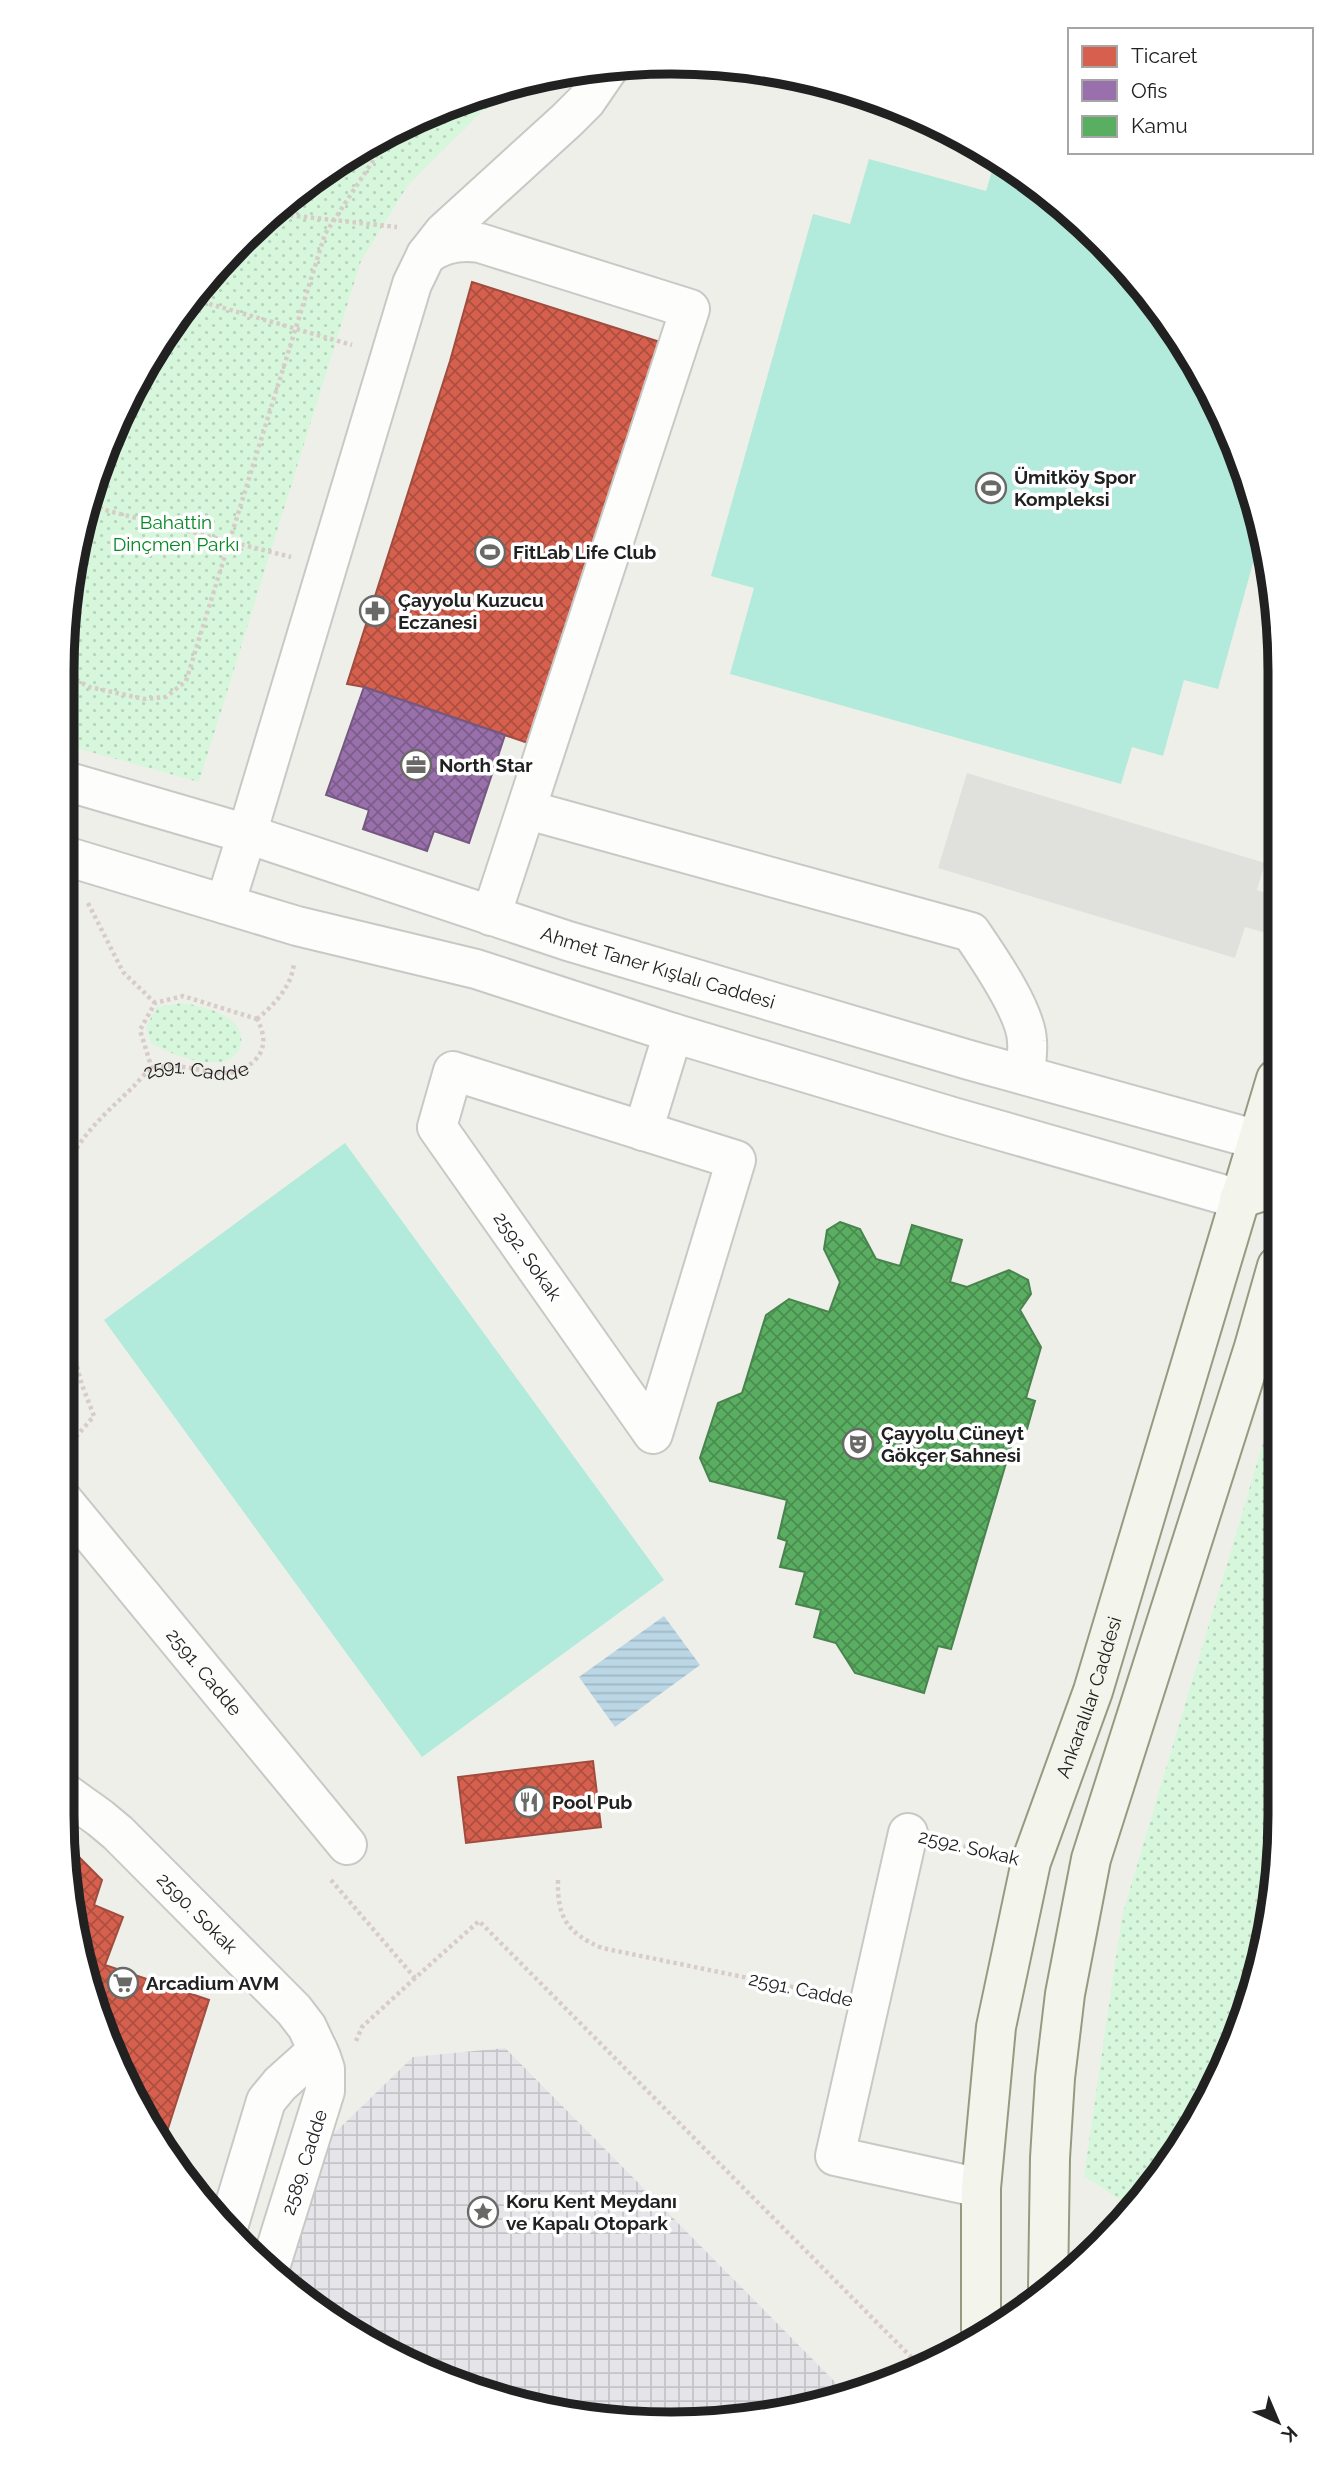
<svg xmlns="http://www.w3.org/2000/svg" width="1341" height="2485" viewBox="0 0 1341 2485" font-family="Raleway,sans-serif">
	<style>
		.park { fill: url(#park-dots) }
		.pitch { fill: #b2eadb }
		.parking { fill: #e0e0dd }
		.plaza { fill: url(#plaza-grid) }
		.water { fill: url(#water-rules) }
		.shops { fill: url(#shops-cross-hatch); stroke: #a04d40; stroke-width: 2 }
		.offices { fill: url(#offices-cross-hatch); stroke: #755882; stroke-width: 2 }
		.public { fill: url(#public-cross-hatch); stroke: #49844e; stroke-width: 2 }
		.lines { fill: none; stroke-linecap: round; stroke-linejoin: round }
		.minor-casing { stroke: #c8c8c6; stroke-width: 42 }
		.tertiary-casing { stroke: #c8c8c6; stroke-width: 42 }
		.secondary-casing { stroke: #959b80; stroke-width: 42 }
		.path { stroke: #d8ccc8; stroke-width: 4.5; stroke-dasharray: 3.5 3.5; stroke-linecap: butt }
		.minor { stroke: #fdfdfc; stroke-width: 38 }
		.tertiary { stroke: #fdfdfc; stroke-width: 38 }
		.secondary { stroke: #f3f5ec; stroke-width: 38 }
		.labels { text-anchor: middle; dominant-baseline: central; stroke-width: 7; stroke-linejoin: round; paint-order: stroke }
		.poi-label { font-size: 19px; font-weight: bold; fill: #212121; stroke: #fff; text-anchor: start }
		.park-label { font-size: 19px; fill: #048a24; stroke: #fff }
		.street-label { font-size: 19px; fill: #212121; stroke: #fff }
		.rim { fill: none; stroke: #212121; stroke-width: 9 }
	</style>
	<defs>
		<pattern id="park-dots" width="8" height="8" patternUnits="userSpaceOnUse" patternTransform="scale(1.75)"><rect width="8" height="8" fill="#d7f7dc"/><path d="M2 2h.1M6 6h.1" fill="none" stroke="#b8d3bc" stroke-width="1.8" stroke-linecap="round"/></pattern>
		<pattern id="plaza-grid" width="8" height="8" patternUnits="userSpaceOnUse" patternTransform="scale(1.75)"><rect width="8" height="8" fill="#e5e4e9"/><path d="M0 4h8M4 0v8" fill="none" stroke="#c4c3c8"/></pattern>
		<pattern id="water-rules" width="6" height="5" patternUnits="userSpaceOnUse" patternTransform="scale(1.75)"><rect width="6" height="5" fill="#bbd6e4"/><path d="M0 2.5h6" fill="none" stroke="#a0b7c3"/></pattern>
		<pattern id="shops-cross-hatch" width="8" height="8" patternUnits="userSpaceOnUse" patternTransform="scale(1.75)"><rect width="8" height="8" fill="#d6604d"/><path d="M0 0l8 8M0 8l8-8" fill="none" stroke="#ad4f40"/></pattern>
		<pattern id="offices-cross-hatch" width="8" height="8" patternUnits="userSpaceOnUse" patternTransform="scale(1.75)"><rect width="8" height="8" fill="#9970ab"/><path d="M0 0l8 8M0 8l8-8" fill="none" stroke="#7c5c8b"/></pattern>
		<pattern id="public-cross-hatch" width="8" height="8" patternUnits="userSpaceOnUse" patternTransform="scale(1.75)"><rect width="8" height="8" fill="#5aae61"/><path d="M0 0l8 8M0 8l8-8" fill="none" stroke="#4a8d50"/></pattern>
	</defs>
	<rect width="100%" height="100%" fill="#efefea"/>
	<path class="park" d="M533 80 481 112 408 185 361 261 199 782 62 744 63 631 82 512 124 401 187 299 269 212 366 143 475 93Z
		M182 1003C202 1006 246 1015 241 1044 240 1051 235 1057 228 1060 206 1068 170 1054 151 1043L146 1027 157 1007Z
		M1277 1396 1278 1854 1259 1972 1217 2084 1154 2186 1133 2208 1084 2176 1122 1916Z"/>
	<path class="pitch" d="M869 159 986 191 995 161 1072 212 1154 300 1234 438 1260 538 1218 689 1184 680 1163 756 1132 747 1121 784 730 674 754 588 711 576 813 214 850 224Z
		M345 1143 664 1580 422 1757 104 1320Z"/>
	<path class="parking" d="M967 773 1265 863 1257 890 1275 896 1276 936 1245 927 1235 958 938 868Z"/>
	<path class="plaza" d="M505 2048 844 2391 711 2422 513 2403 332 2321 281 2273 315 2152 413 2057Z"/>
	<path class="water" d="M664 1616 700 1665 615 1727 579 1677Z"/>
	<path class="shops" d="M472 282 663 343 528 743 364 687 347 684 450 361Z
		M593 1761 601 1827 466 1843 458 1777Z
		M66 1844 102 1880 94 1905 123 1917 105 1965 209 2000 164 2141 94 2011Z"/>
	<path class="offices" d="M364 687 505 735 469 843 434 831 427 851 363 829 369 810 326 795Z"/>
	<path class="public" d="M840 1222 860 1229 876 1259 900 1266 912 1225 962 1240 950 1282 967 1287 1009 1270 1028 1280 1031 1294 1020 1310 1041 1347 1026 1398 1035 1401 1027 1429 1017 1426 951 1649 938 1646 924 1693 855 1673 836 1643 814 1637 821 1610 796 1604 805 1572 780 1567 787 1541 778 1538 787 1500 710 1481 700 1458 718 1403 742 1393 766 1315 789 1299 829 1312 840 1282 824 1249 827 1230Z"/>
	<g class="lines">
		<g class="minor-casing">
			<g id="minor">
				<path d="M426 255C443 243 460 240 480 243L690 309 491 916"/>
				<path d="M528 810 971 932C988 957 1026 1011 1027 1041 1028 1052 1026 1063 1025 1074"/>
				<path d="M247 834 412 284 426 255 444 232 567 120 586 101 610 66"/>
				<path d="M453 1071 736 1160 653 1434 437 1127Z"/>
				<path d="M643 1131 673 1033"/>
				<path id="s2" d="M62 1499 347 1845"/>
				<path id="s3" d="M61 1790 100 1818 118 1833 294 2010 307 2027 321 2057 325 2069V2091L271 2264"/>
				<path d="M908 1833 835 2156 981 2188"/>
				<path d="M229 2224 266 2101 280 2084 318 2050"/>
			</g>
		</g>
		<g class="tertiary-casing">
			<g id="tertiary">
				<path id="s4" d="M62 780 247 834 568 941 969 1060 1258 1140"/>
				<path d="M62 855 297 926 476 969 673 1033 953 1117 1239 1199"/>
				<path d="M225 904 247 834"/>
			</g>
		</g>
		<g class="secondary-casing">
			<g id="secondary">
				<path d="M1239 1199 1276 1187"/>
				<path d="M1048 2288 1050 2158 1055 2078 1065 1994 1091 1859 1254 1347 1277 1266"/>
				<path id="s5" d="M981 2329V2188L996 2027 1031 1862 1093 1691 1276 1079"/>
			</g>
		</g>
		<g class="path">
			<path d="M269 213 397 227"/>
			<path d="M189 298 352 345"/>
			<path d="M85 505 291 557"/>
			<path d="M78 535 117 421"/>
			<path d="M62 664 75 679 89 687 144 699 166 697 186 681 325 234 393 130"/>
			<path d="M88 903 123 972 155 1003"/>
			<path d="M257 1019C274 1005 292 986 294 963"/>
			<path d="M152 1069 140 1030 155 1003 183 996 257 1019"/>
			<path id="s1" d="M62 1180C74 1140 104 1115 133 1087 139 1081 146 1071 153 1069 188 1056 227 1091 256 1059 267 1047 264 1032 257 1019"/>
			<path d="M62 1453 94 1416 82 1385 62 1310"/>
			<path d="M943 1841 993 1853"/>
			<path d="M331 1880 415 1978 479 1921 921 2367"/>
			<path d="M558 1880C557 1917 567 1933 602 1948L831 1995"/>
			<path d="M356 2041 362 2027 415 1978"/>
		</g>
		<use href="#minor" class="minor"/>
		<use href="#tertiary" class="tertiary"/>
		<use href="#secondary" class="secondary"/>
	</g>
	<defs>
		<g id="stadium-ring" transform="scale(1.575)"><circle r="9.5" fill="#fff" stroke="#696967" stroke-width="1.5"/><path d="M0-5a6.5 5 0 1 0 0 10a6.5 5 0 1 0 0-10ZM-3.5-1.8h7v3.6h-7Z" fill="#696967"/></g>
		<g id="pharmacy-ring" transform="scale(1.575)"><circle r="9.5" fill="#fff" stroke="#696967" stroke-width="1.5"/><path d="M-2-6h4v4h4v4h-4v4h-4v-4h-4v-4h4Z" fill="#696967"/></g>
		<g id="office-ring" transform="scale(1.575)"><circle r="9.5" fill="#fff" stroke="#696967" stroke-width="1.5"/><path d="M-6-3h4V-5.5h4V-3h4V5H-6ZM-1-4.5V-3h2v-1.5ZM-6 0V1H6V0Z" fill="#696967"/></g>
		<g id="theatre-ring" transform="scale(1.575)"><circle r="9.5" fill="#fff" stroke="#696967" stroke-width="1.5"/><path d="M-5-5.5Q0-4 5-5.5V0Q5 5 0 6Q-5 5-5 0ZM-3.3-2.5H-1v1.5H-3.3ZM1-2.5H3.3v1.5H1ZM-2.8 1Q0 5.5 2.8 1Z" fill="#696967"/></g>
		<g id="restaurant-ring" transform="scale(1.575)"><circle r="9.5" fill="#fff" stroke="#696967" stroke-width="1.5"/><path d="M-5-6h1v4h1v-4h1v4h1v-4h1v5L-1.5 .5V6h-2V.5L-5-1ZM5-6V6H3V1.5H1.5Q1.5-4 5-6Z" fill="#696967"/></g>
		<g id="supermarket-ring" transform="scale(1.575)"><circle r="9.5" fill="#fff" stroke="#696967" stroke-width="1.5"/><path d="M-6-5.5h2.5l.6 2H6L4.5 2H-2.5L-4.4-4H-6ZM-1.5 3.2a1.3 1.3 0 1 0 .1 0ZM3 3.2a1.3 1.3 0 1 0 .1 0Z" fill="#696967"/></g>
		<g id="sight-ring" transform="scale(1.575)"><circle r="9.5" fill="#fff" stroke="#696967" stroke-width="1.5"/><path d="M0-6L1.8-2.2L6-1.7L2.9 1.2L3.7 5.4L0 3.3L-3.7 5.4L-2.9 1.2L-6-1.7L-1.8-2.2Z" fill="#696967"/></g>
	</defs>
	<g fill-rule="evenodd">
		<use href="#stadium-ring" x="991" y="488"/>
		<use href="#stadium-ring" x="490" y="552"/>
		<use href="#pharmacy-ring" x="375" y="611"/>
		<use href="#office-ring" x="416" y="765"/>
		<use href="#theatre-ring" x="858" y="1444"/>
		<use href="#restaurant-ring" x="529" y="1802"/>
		<use href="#supermarket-ring" x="123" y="1983"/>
		<use href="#sight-ring" x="483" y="2212"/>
	</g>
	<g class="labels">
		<g class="poi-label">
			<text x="1014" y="477">Ümitköy Spor<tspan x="1014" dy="22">Kompleksi</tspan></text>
			<text x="513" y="552">FitLab Life Club</text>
			<text x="398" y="600">Çayyolu Kuzucu<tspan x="398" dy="22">Eczanesi</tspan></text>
			<text x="439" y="765">North Star</text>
			<text x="881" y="1433">Çayyolu Cüneyt<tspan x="881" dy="22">Gökçer Sahnesi</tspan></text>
			<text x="552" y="1802">Pool Pub</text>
			<text x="146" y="1983">Arcadium AVM</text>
			<text x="506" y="2201">Koru Kent Meydanı<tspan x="506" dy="22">ve Kapalı Otopark</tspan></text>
		</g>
		<g class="park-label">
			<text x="176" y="522">Bahattin<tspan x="176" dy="22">Dinçmen Parkı</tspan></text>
		</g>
		<g class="street-label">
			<text stroke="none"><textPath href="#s4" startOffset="625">Ahmet Taner Kışlalı Caddesi</textPath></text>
			<text stroke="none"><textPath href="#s1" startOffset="189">2591. Cadde</textPath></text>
			<text transform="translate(528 1256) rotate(55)">2592. Sokak</text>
			<text stroke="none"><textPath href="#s2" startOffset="224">2591. Cadde</textPath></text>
			<text stroke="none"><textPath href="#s5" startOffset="646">Ankaralılar Caddesi</textPath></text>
			<text transform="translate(969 1847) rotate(13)">2592. Sokak</text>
			<text stroke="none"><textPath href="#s3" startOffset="184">2590. Sokak</textPath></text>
			<text transform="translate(801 1989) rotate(12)">2591. Cadde</text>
			<text transform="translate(304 2162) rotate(-72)">2589. Cadde</text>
		</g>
	</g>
	<path d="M0 0H1341V2485H0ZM671 74H671A597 597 0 0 1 1268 671V1815A597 597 0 0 1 671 2412H671A597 597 0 0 1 74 1815V671A597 597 0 0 1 671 74Z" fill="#fff" fill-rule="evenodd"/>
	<path class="rim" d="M671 74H671A597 597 0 0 1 1268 671V1815A597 597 0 0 1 671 2412H671A597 597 0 0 1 74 1815V671A597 597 0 0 1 671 74Z"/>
	<rect x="1068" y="28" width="245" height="126" fill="#ffffff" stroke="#a6a6a6" stroke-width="2"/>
	<rect x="1082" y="46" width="35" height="21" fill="#d6604d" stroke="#a6a6a6" stroke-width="2"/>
	<text x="1131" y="63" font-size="21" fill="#212121">Ticaret</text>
	<rect x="1082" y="80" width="35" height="21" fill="#9970ab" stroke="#a6a6a6" stroke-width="2"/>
	<text x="1131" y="98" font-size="21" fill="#212121">Ofis</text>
	<rect x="1082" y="116" width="35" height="21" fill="#5aae61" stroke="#a6a6a6" stroke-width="2"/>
	<text x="1131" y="133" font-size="21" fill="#212121">Kamu</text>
	<g transform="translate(1278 2422) rotate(136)" stroke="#ffffff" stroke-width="5" paint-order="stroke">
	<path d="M0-5L12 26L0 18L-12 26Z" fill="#212121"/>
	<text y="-10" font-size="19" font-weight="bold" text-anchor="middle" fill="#212121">K</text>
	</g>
</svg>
